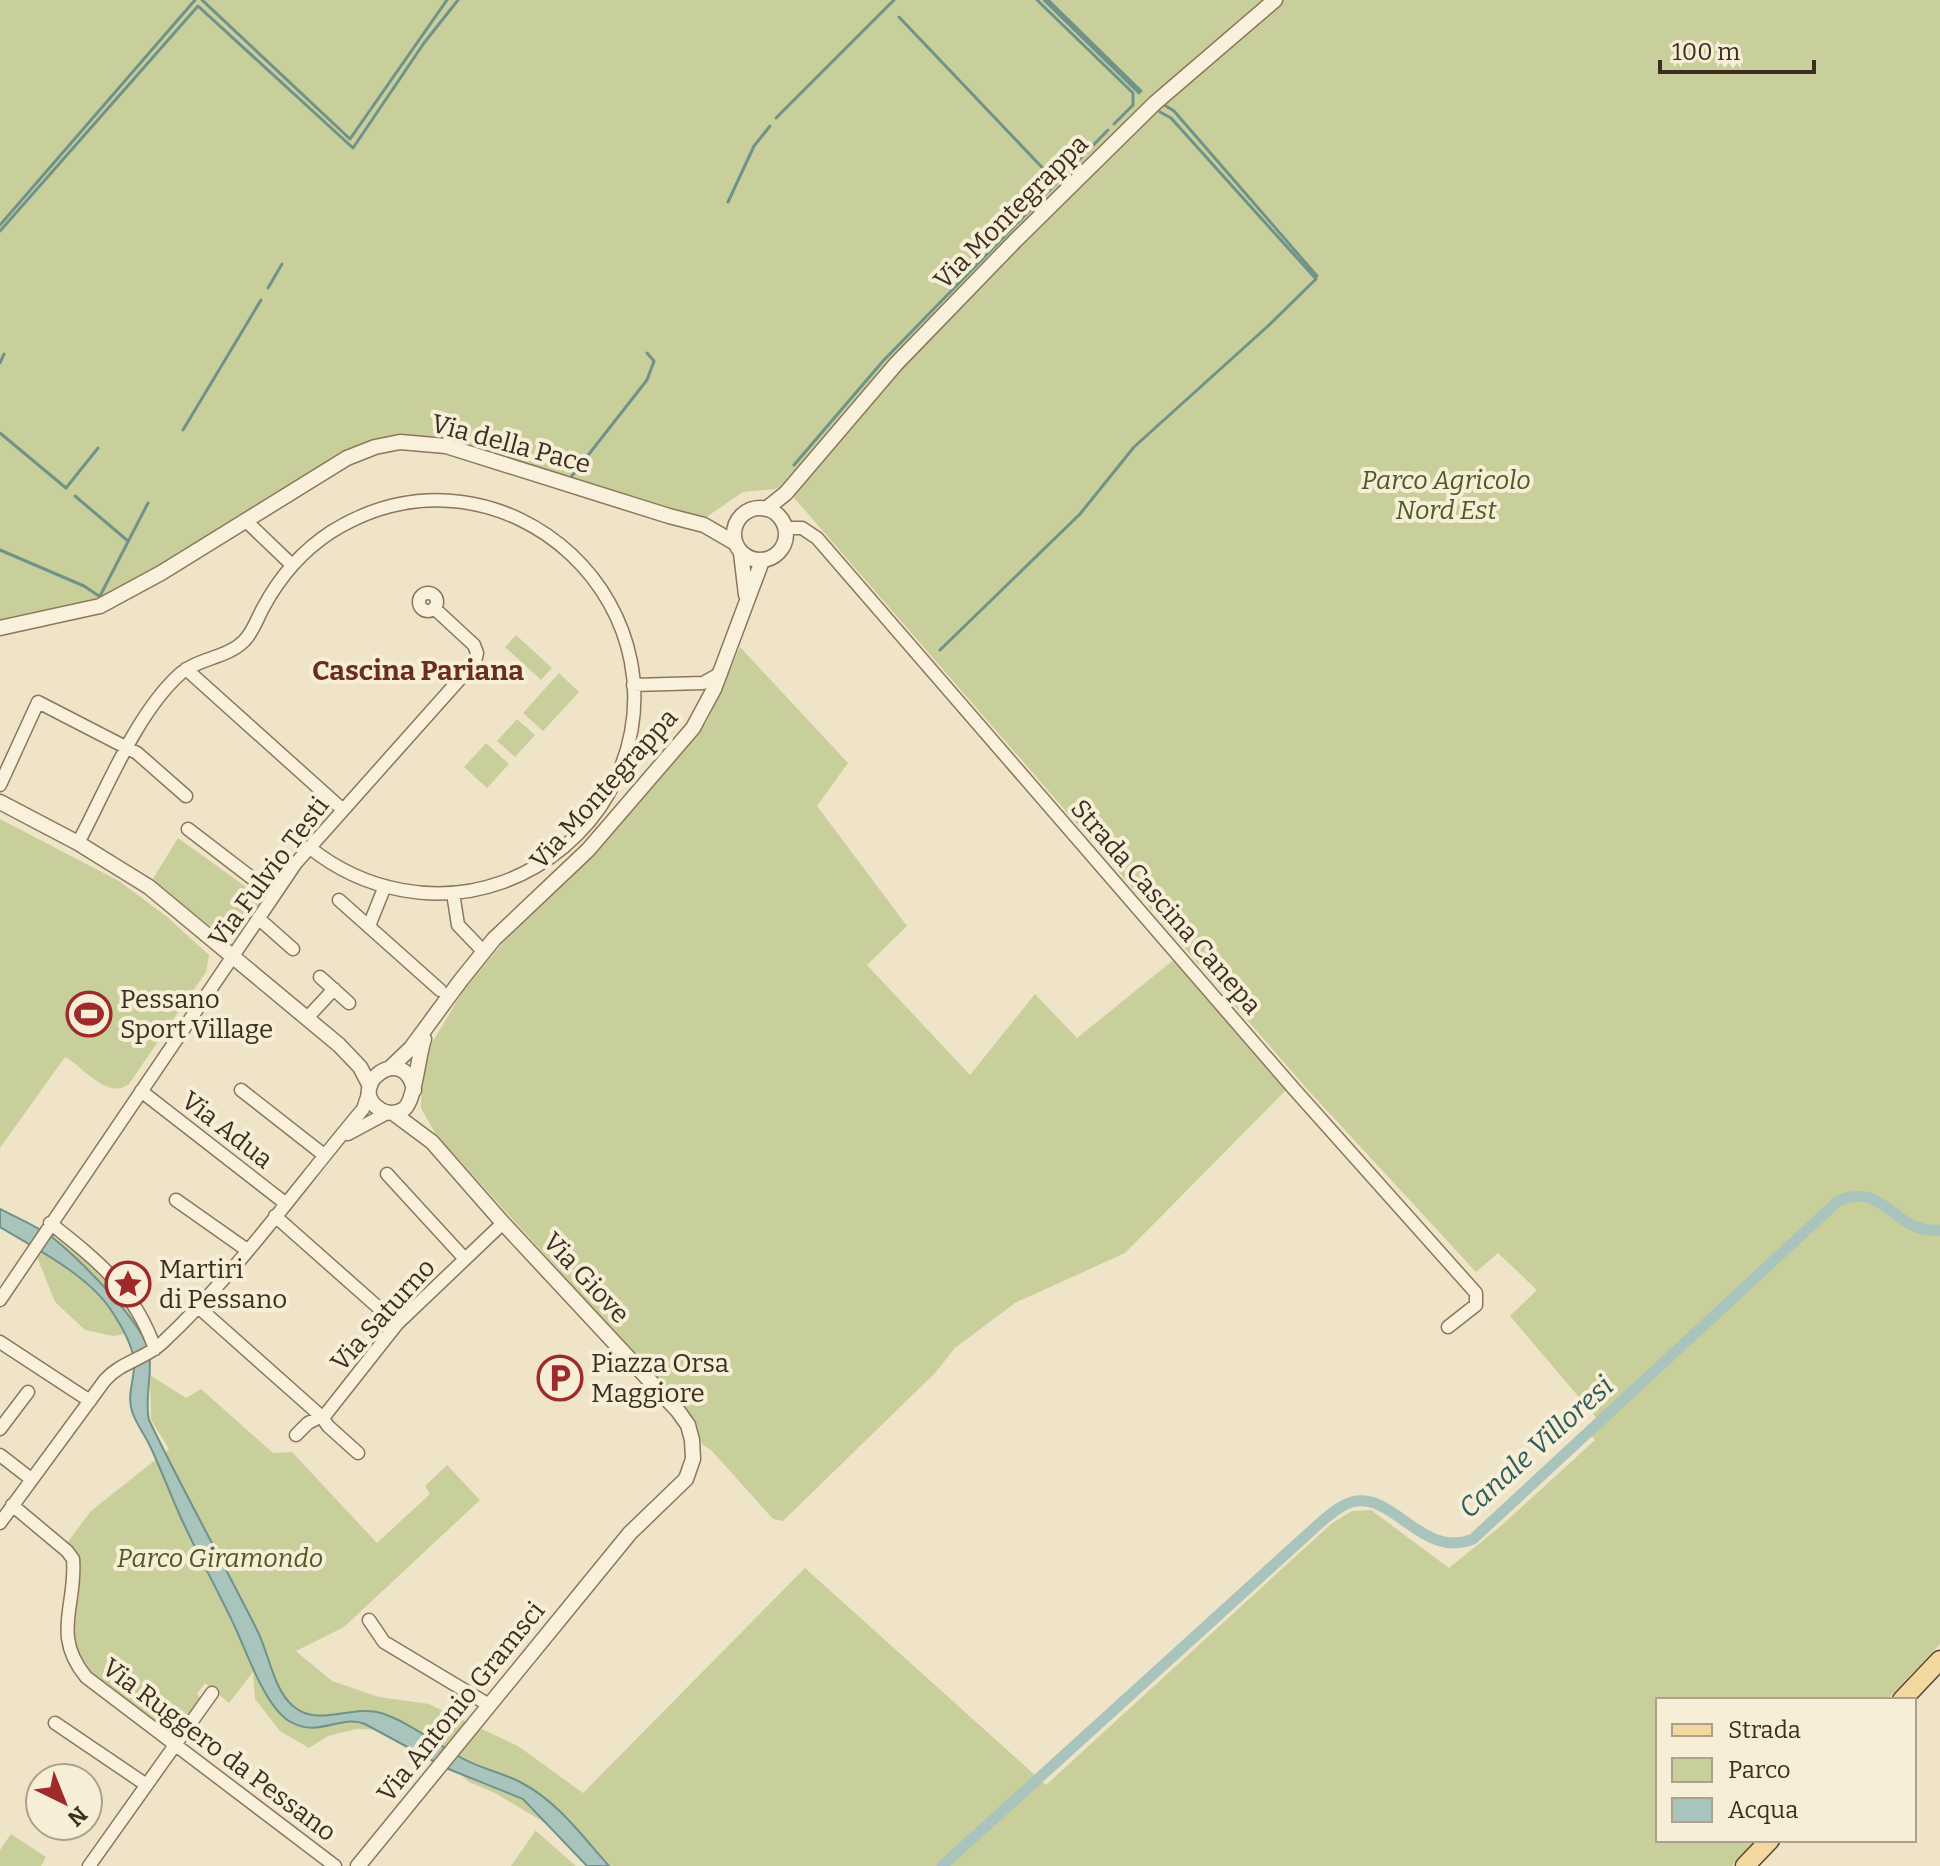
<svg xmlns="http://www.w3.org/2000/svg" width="1940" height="1866" viewBox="0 0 1940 1866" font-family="Bitter,serif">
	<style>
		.green { fill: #c9cf9b }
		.water { fill: #a9c4bc; stroke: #6f938a; stroke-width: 2 }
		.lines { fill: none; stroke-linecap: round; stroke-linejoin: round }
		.stream { stroke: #6f938a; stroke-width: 3 }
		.canal { stroke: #a9c4bc; stroke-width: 11 }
		.minor-casing { stroke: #8d765c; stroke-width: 15 }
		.tertiary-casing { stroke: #8d765c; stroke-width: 17 }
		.primary-casing { stroke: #5b4430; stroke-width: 21 }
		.minor { stroke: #faf1dc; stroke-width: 12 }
		.tertiary { stroke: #faf1dc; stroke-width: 14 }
		.primary { stroke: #f3d9a0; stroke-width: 18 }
		.labels { text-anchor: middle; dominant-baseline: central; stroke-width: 8; stroke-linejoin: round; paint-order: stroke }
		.street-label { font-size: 26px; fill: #3d2e20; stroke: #f7eed8 }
		.park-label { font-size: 26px; font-style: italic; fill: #4d5a26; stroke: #f7eed8 }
		.poi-label { font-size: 26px; fill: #3d2e20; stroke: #f7eed8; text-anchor: start }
		.neighbourhood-label { font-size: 28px; font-weight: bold; fill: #6b2e1e; stroke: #f7eed8 }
		.water-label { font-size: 28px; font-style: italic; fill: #2f5d5a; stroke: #f7eed8 }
	</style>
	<rect width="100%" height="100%" fill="#f0e4c8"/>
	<path class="green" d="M0 0H1940V1644L1887 1700H1658V1840H1757L1732 1866H589L562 1833 495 1793 469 1782 432 1747 385 1730 357 1729 328 1736 309 1748 280 1731 255 1699 253 1672 229 1703 205 1683 197 1694 202 1700 173 1738 90 1673 74 1647 67 1543 91 1511 169 1449 151 1420 150 1375 186 1398 201 1389 273 1453 292 1452 377 1543 430 1494 425 1486 447 1465 480 1500 344 1627 296 1651 332 1681 379 1697 429 1704 518 1746 583 1793 805 1568 1046 1785 1331 1524 1352 1511 1371 1510 1449 1568 1502 1525 1595 1440 1589 1432 1600 1422 1510 1316 1537 1290 1498 1253 1476 1272 1307 1089 783 485 775 489 743 492 705 518 665 511 435 437 408 435 382 438 346 452 232 524 99 598 0 622Z
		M516 635 552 668 541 680 505 647Z
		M740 647 848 763 817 806 907 926 867 965 970 1075 1035 994 1077 1038 1176 958 1288 1088 1125 1253 1015 1303 955 1348 935 1373 783 1521 773 1519 712 1451 702 1444 693 1419 435 1133 421 1108 422 1069 433 1041 465 988 529 912 588 861 707 722Z
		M559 673 579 692 543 731 523 713Z
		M517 719 535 735 515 757 497 741Z
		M486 743 509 764 487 788 464 767Z
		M0 819 119 881 166 916 209 955 206 972 129 1084C108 1101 82 1066 65 1057L0 1148Z
		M178 838 263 899 234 939 215 930 151 882Z
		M53 1236C81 1258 135 1294 137 1332L113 1336 85 1330 55 1302 37 1257Z
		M536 1830V1831L576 1866H511Z
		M11 1834 46 1857 41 1866H0V1850Z"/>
	<path class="water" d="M0 1209C16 1217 34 1225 49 1235 74 1253 144 1323 149 1352 153 1375 144 1397 149 1420 183 1491 222 1560 257 1630 269 1653 273 1689 293 1706 318 1728 352 1704 381 1713 409 1722 435 1743 460 1757 480 1769 502 1772 522 1783 558 1802 582 1836 609 1866H587L523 1799 446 1768 365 1724C339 1714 319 1739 289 1721 265 1706 247 1653 235 1627 218 1591 198 1555 181 1518 170 1494 161 1469 150 1446 145 1435 137 1425 133 1414 126 1397 134 1382 134 1366 135 1348 121 1325 111 1310 88 1275 35 1248 0 1227Z"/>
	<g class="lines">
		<path class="stream" d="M202 0 350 139 447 0
			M1037 0 1133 93V105L1114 124
			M1044 0 1139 93
			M1048 0 1141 91
			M899 17 1056 182
			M1166 106 1174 111 1317 276
			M776 118 894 0
			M728 202 754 146 770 126
			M0 225 195 0
			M0 231 198 6 353 148 424 43 458 0
			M268 288 282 264
			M0 363 4 354
			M183 430 261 300
			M0 433 66 488 98 448
			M794 465 883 361 1108 130
			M571 477 647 380 654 361 647 353
			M75 496 128 541
			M0 550 84 586 99 596
			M100 596 148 503
			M940 650 1080 514 1134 447 1268 326 1316 279 1171 118 1160 112"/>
		<path class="canal" d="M942 1866 1321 1522C1330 1515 1340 1505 1352 1502 1394 1491 1422 1560 1473 1539L1838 1201C1886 1180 1893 1235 1940 1230"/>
		<g class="minor-casing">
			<path id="minor" d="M245 520 292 565
				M786 528H802L817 538 1294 1089 1476 1293V1305L1448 1327
				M419 602a9 9 0 1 1 18 0a9 9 0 1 1-18 0Z
				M186 669 342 809
				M633 685 703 683 721 673
				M0 785 38 702 137 753 186 796
				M188 829 274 895
				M78 843C107 789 136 713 181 673 199 658 227 658 244 641 253 632 257 619 263 608 279 578 302 551 331 532 504 424 706 613 609 793 586 834 547 866 503 882 437 906 363 891 309 847
				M453 893 458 925 483 951
				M339 900 440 990
				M258 918 293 949
				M369 926 385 886
				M320 977 349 1003
				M307 1018 334 989
				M241 1090 324 1155
				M141 1091 285 1203
				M348 1134 389 1112
				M387 1174 465 1259
				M176 1200 247 1250
				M275 1216 397 1324
				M50 1223C98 1261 134 1289 155 1349
				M0 1300 296 863 475 662 477 653 474 645 434 608
				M197 1306 322 1417 328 1426 358 1453
				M0 1342 90 1401
				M0 1429 28 1392
				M296 1435 308 1423 326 1414 397 1324 503 1223
				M0 1455 31 1479
				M12 1505 67 1551 73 1559C77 1606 51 1634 86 1677L335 1866
				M0 1523 105 1380C121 1362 145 1359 162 1343 237 1273 297 1187 363 1109L369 1091
				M369 1620 384 1642 489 1705
				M55 1723 145 1784
				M89 1866 212 1693"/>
		</g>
		<g class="tertiary-casing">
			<path id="tertiary" d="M734 534a26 26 0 1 1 52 0a26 26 0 1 1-52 0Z
				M766 509 786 493 896 364 1015 241 1155 103 1275 0
				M741 553 746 595
				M0 628 100 606 161 573 347 458 375 447 400 442 446 446 669 516 704 525 735 543
				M0 802 78 843 149 887 339 1045 360 1067 370 1086
				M390 1068 411 1048 461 980 494 939 588 850 693 728 714 689 762 561
				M414 1090C404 1040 343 1088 381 1110 388 1114 397 1114 404 1109 415 1101 418 1056 424 1039
				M358 1866 630 1533 686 1479 693 1459 692 1440 688 1425 678 1411 503 1223 432 1142 393 1113"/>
		</g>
		<g class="primary-casing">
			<path id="primary" d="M1902 1700 1940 1660
				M1745 1866 1770 1840"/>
		</g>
		<use href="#minor" class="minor"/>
		<use href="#tertiary" class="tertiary"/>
		<use href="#primary" class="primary"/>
	</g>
	<defs>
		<g id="stadium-ring" transform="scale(2.3)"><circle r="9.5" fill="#f7eed8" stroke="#9e2a2b" stroke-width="1.5"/><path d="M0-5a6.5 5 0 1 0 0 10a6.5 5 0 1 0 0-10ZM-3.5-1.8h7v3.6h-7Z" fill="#9e2a2b"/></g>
		<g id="sight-ring" transform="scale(2.3)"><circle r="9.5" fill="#f7eed8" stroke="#9e2a2b" stroke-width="1.5"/><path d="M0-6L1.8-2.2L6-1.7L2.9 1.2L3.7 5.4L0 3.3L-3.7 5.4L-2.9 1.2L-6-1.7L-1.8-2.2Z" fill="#9e2a2b"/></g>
		<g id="parking-ring" transform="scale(2.3)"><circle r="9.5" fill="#f7eed8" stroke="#9e2a2b" stroke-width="1.5"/><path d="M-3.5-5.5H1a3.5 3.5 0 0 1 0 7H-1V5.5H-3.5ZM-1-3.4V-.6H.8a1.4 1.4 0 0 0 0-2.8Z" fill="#9e2a2b"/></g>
	</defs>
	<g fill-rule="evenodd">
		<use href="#stadium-ring" x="89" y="1014"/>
		<use href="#sight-ring" x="128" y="1284"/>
		<use href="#parking-ring" x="560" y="1378"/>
	</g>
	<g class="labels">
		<g class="street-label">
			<text transform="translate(1011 212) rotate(-45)">Via Montegrappa</text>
			<text transform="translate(511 444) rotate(15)">Via della Pace</text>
			<text transform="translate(604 789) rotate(-48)">Via Montegrappa</text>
			<text transform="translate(269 872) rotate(-53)">Via Fulvio Testi</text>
			<text transform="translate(1166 907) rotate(49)">Strada Cascina Canepa</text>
			<text transform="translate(227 1130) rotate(38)">Via Adua</text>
			<text transform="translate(586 1278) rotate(47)">Via Giove</text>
			<text transform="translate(383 1315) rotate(-48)">Via Saturno</text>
			<text transform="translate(461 1702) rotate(-51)">Via Antonio Gramsci</text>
			<text transform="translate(219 1750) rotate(37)">Via Ruggero da Pessano</text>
		</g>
		<g class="park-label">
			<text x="1446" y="480">Parco Agricolo<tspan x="1446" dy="30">Nord Est</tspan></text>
			<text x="220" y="1558">Parco Giramondo</text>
		</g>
		<g class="poi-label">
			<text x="120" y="999">Pessano<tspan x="120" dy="30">Sport Village</tspan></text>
			<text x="159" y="1269">Martiri<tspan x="159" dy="30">di Pessano</tspan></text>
			<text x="591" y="1363">Piazza Orsa<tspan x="591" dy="30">Maggiore</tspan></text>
		</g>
		<g class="neighbourhood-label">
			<text x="418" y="670">Cascina Pariana</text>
		</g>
		<g class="water-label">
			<text transform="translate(1536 1447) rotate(-42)">Canale Villoresi</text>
		</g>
	</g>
	<rect x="1656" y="1698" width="260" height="144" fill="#f7eed8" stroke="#ada18e" stroke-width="2"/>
	<rect x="1672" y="1724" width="40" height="12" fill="#f3d9a0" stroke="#ada18e" stroke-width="2"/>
	<text x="1728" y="1738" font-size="24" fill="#3d2e20">Strada</text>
	<rect x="1672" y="1758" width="40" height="24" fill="#c9cf9b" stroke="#ada18e" stroke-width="2"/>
	<text x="1728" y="1778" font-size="24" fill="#3d2e20">Parco</text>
	<rect x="1672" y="1798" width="40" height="24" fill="#a9c4bc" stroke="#ada18e" stroke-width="2"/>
	<text x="1728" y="1818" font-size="24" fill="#3d2e20">Acqua</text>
	<g transform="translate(64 1802) rotate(137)"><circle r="38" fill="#f7eed8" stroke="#ada18e" stroke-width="2"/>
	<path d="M0-6L14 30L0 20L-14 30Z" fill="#9e2a2b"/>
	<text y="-12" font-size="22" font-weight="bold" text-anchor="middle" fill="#3d2e20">N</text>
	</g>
	<path d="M1660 60v12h154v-12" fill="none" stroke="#3d2e20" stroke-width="4"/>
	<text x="1672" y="60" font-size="24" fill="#3d2e20" stroke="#f7eed8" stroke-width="6" paint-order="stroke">100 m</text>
</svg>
